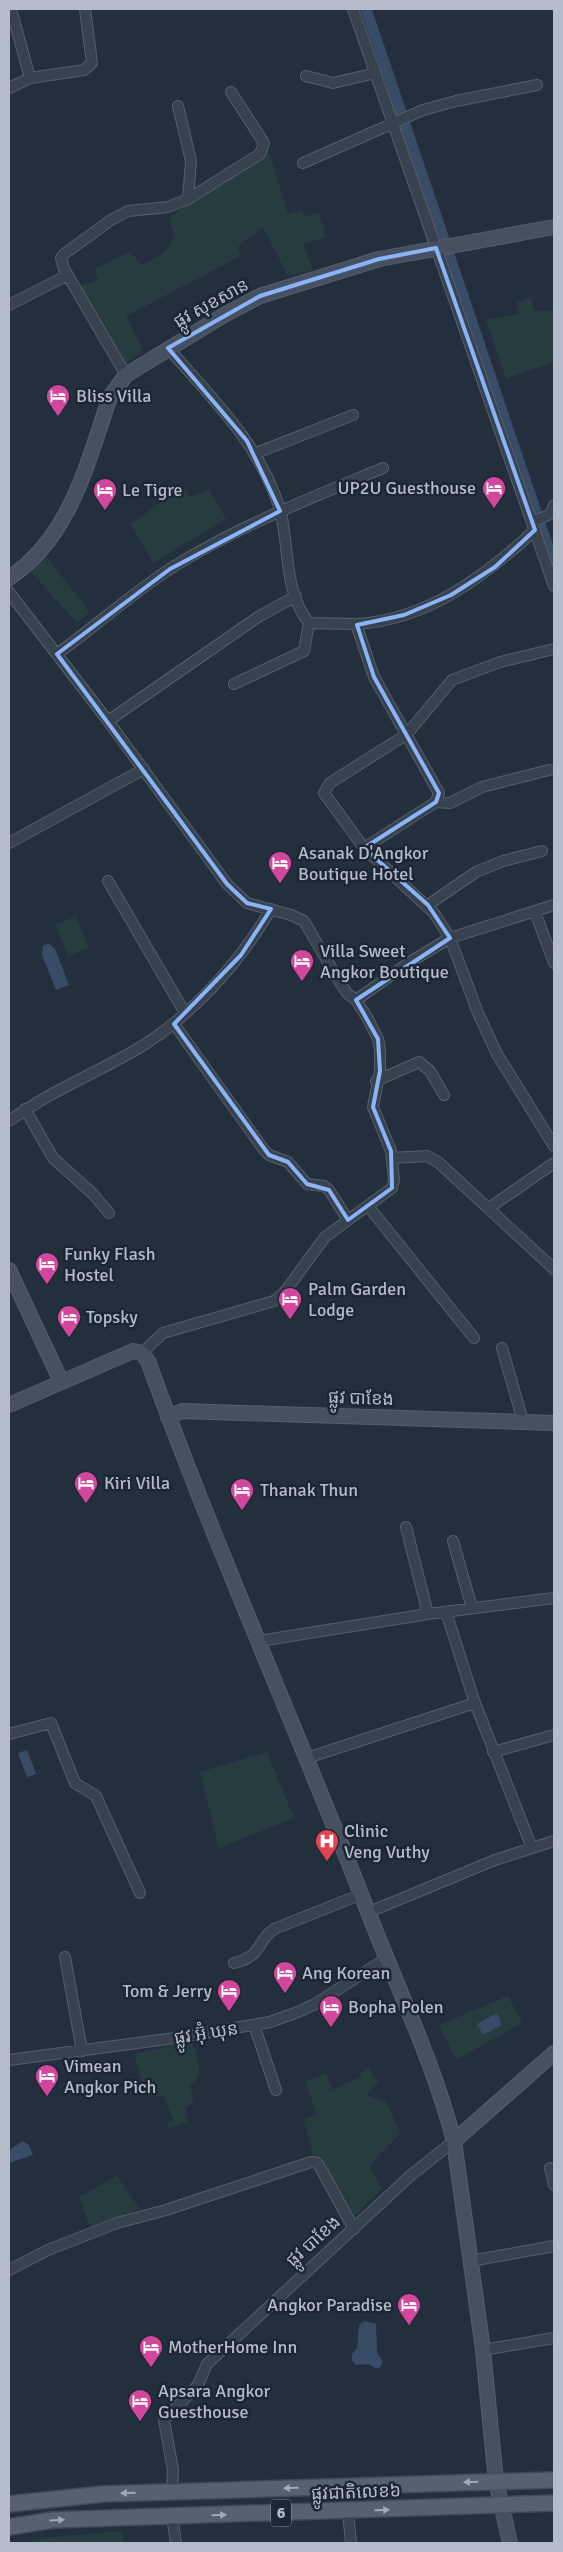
<svg xmlns="http://www.w3.org/2000/svg" width="563" height="2552" viewBox="0 0 563 2552" font-family="Signika,'Noto Sans Khmer',sans-serif">
	<style>
		.green { fill: #263c3f }
		.water { fill: #394c67 }
		.lines { fill: none; stroke-linecap: round; stroke-linejoin: round }
		.canal { stroke: #394c67; stroke-width: 11 }
		.street-casing { stroke: #565f6c; stroke-width: 12 }
		.secondary-casing { stroke: #565f6c; stroke-width: 16 }
		.primary-casing { stroke: #414a57; stroke-width: 18 }
		.street { stroke: #38414e; stroke-width: 10 }
		.secondary { stroke: #465061; stroke-width: 14 }
		.primary { stroke: #56606e; stroke-width: 15 }
		.oneway { fill: #a1aab7 }
		.marked { fill: none; stroke: #8ab4f8; stroke-width: 4; stroke-linejoin: round }
		.labels { text-anchor: middle; dominant-baseline: central; stroke-width: 5; stroke-linejoin: round; paint-order: stroke }
		.shield { fill: #1d2633; stroke: #878f9c; stroke-width: 1 }
		.shield-label { font-size: 16px; font-weight: bold; fill: #b4bcc9 }
		.street-label { font-size: 18px; fill: #b4bcc9; stroke: #1d2633 }
		.poi-label { font-size: 18px; fill: #b4bcc9; stroke: #1d2633; text-anchor: start }
	</style>
	<rect width="100%" height="100%" fill="#242f3e"/>
	<path class="green" d="M269 151 288 214 302 210 305 216 319 213 326 236 303 245 313 270 288 276 263 227 238 247 241 256 126 316 143 350 121 367 79 286 98 280 95 269 130 251 142 265 164 253 175 237 169 217Z
		M532 298 534 311 554 310V362L506 379 486 320 519 314 517 302Z
		M209 489 226 519 153 563 131 524 160 503 185 490 191 497Z
		M44 554 90 612 77 623 28 569Z
		M76 916 88 948 68 956 56 925Z
		M267 1752 294 1818 219 1848 200 1772Z
		M508 1996 522 2023 456 2060 439 2025Z
		M191 2041 195 2049 200 2074 190 2086 194 2103 185 2108 188 2122 169 2128 167 2124 173 2120 164 2096 147 2097 134 2054Z
		M370 2066 372 2075 379 2081 366 2095 386 2101 400 2134 369 2166 382 2188 353 2218 329 2174 313 2155 304 2119 317 2114 305 2082 326 2073 332 2090 361 2077V2073Z
		M117 2176 140 2209 91 2229 79 2197Z
		M122 2531 123 2543H33L32 2539Z"/>
	<path class="water" d="M48 943 55 949 69 985 56 990 42 955 43 946Z
		M27 1750 36 1774 27 1777 18 1753Z
		M497 2013 502 2025 483 2035 477 2024Z
		M23 2141 29 2145 33 2155 9 2163V2150Z
		M365 2321 376 2324 377 2353 383 2362 379 2368H375L369 2364 356 2365 352 2361V2354L357 2348 359 2325Z"/>
	<g class="lines">
		<path class="canal" d="M366 9 554 565"/>
		<g class="street-casing">
			<path id="street" d="M11 9 30 78
				M353 9 554 586
				M306 76 333 83 376 73
				M9 88 30 78 84 70 92 63 85 9
				M178 106 191 161 188 199
				M303 163 423 110 456 101 537 85
				M9 305 68 275
				M168 348C211 397 261 445 280 510 290 546 283 591 309 623L304 651 234 684
				M126 375 64 269 61 258 64 254 111 220 128 211 168 207 188 199 260 154 264 143 231 92
				M254 454 353 415
				M532 522 551 514 554 505
				M9 592 108 721 227 884 247 903 291 915 304 921 339 981 347 993 356 1000 368 1019 378 1039 380 1049V1071L373 1107 391 1151 394 1180 392 1188 325 1237 284 1293 274 1301 163 1333 142 1353
				M309 623 356 624 374 677 439 793 436 802 364 848
				M356 624C427 620 484 577 535 530
				M554 649 500 662 452 680 407 734 330 783 324 793 364 848 434 913 450 938 478 1013 497 1054 554 1146
				M57 654C96 626 132 593 173 567 239 526 311 498 383 468
				M108 721 258 617 296 596
				M436 802 450 803 482 787 549 770
				M9 843 144 769
				M108 881 185 1013
				M428 905 476 872 503 861 542 851
				M535 912 554 963
				M356 1000 410 962 450 938 554 905
				M174 1024 264 1150 269 1155 288 1162 307 1184 324 1186 329 1190 348 1220
				M376 1081 419 1062 430 1071 444 1095
				M25 1109 53 1158 93 1194 109 1213
				M9 1121C48 1093 91 1075 132 1052 187 1021 239 964 271 909
				M392 1158 427 1156 438 1162 554 1269
				M368 1206 474 1338
				M489 1208 554 1163
				M502 1348 523 1421
				M406 1527 428 1614
				M453 1541 472 1608
				M446 1612 475 1703 532 1848
				M259 1641 428 1614 554 1598
				M9 1734 51 1723 75 1783 96 1796 140 1893
				M493 1752 554 1735
				M307 1758 475 1703
				M369 1912 495 1860 554 1841
				M65 1957 82 2051
				M234 1963C264 1955 255 1943 274 1929L362 1894
				M254 2025 276 2090
				M9 2060 175 2038 270 2022 298 2012 315 2004 387 1958
				M550 2168 554 2185
				M471 2261 554 2246
				M9 2270 48 2250 117 2223 166 2210 311 2162 317 2163 320 2167 354 2229
				M483 2350 554 2338
				M172 2491 173 2470 164 2420 198 2385 207 2364 410 2176 454 2141
				M348 2512 351 2543
				M172 2516 176 2543"/>
		</g>
		<g class="secondary-casing">
			<path id="secondary" d="M9 578C71 537 87 463 110 397L126 375 224 315 260 296 379 259 554 227
				M9 1270 61 1381
				M9 1405 133 1351 142 1353 148 1361C216 1549 298 1731 370 1917 399 1991 434 2064 454 2141L483 2350 496 2481 510 2543
				M168 1417 182 1411 554 1423
				M454 2141 554 2053"/>
		</g>
		<g class="primary-casing">
			<path id="primary" d="M9 2504 103 2494 554 2480
				M9 2527 53 2520 554 2503"/>
		</g>
		<use href="#street" class="street"/>
		<use href="#secondary" class="secondary"/>
		<use href="#primary" class="primary"/>
	</g>
	<defs><path id="oneway-solid" d="M-6-.8H1V-3.2L6.5 0L1 3.2V.8H-6Z" transform="scale(1.25)"/></defs>
	<g class="oneway">
		<use href="#oneway-solid" transform="translate(471 2482) rotate(178)"/>
		<use href="#oneway-solid" transform="translate(291 2488) rotate(178)"/>
		<use href="#oneway-solid" transform="translate(128 2493) rotate(178)"/>
		<use href="#oneway-solid" transform="translate(382 2510) rotate(-2)"/>
		<use href="#oneway-solid" transform="translate(219 2515) rotate(-1)"/>
		<use href="#oneway-solid" transform="translate(57 2520) rotate(-4)"/>
	</g>
	<path class="marked" d="M436 248 535 530 495 567 451 595 404 615 357 625 374 677 439 793 436 802 364 848 428 905 450 938 356 1000 378 1039 380 1071 373 1107 391 1151 392 1188 348 1220 329 1190 307 1184 288 1162 269 1155 174 1024 241 955 271 909 247 903 227 884 57 654 170 569 280 511 247 441 168 348 260 296 379 259Z"/>
	<defs>
		<g id="hotel-pin" transform="scale(1.25)"><path d="M0 17L-7.5 6A9.5 9.5 0 1 1 7.5 6Z" fill="#d1479c" stroke="#1d2633"/><path d="M-6-4.5h1.5V1H6V5H4.5V3h-9V5H-6ZM-4 0a1.8 1.8 0 1 1 3.6 0ZM.5 0V-2.5h3Q6-2.5 6 0Z" fill="#fff"/></g>
		<g id="hospital-pin" transform="scale(1.25)"><path d="M0 17L-7.5 6A9.5 9.5 0 1 1 7.5 6Z" fill="#e0444e" stroke="#1d2633"/><path d="M-5-5h3v3.5h4V-5h3V5h-3V1.5h-4V5h-3Z" fill="#fff"/></g>
	</defs>
	<g fill-rule="evenodd">
		<use href="#hotel-pin" x="58" y="396"/>
		<use href="#hotel-pin" x="494" y="488"/>
		<use href="#hotel-pin" x="105" y="490"/>
		<use href="#hotel-pin" x="280" y="863"/>
		<use href="#hotel-pin" x="302" y="961"/>
		<use href="#hotel-pin" x="47" y="1264"/>
		<use href="#hotel-pin" x="290" y="1299"/>
		<use href="#hotel-pin" x="69" y="1317"/>
		<use href="#hotel-pin" x="86" y="1483"/>
		<use href="#hotel-pin" x="242" y="1490"/>
		<use href="#hospital-pin" x="327" y="1841"/>
		<use href="#hotel-pin" x="285" y="1973"/>
		<use href="#hotel-pin" x="229" y="1991"/>
		<use href="#hotel-pin" x="331" y="2007"/>
		<use href="#hotel-pin" x="47" y="2076"/>
		<use href="#hotel-pin" x="409" y="2305"/>
		<use href="#hotel-pin" x="151" y="2347"/>
		<use href="#hotel-pin" x="140" y="2401"/>
	</g>
	<g class="labels">
		<rect class="shield" x="271" y="2499.5" width="20" height="27" rx="4"/>
		<g class="shield-label">
			<text x="281" y="2513">6</text>
		</g>
		<g class="street-label">
			<text transform="translate(211 303) rotate(-29)">ផ្លូវ សុខសាន</text>
			<text transform="translate(361 1398) rotate(2)">ផ្លូវ បាខែង</text>
			<text transform="translate(206 2033) rotate(-9)">ផ្លូវ អ៊ុំ ឃុន</text>
			<text transform="translate(313 2241) rotate(-42)">ផ្លូវ បាខែង</text>
			<text transform="translate(356 2492) rotate(-2)">ផ្លូវជាតិលេខ៦</text>
		</g>
		<g class="poi-label">
			<text x="76" y="396">Bliss Villa</text>
			<text x="476" y="488" text-anchor="end">UP2U Guesthouse</text>
			<text x="122" y="490">Le Tigre</text>
			<text x="298" y="853">Asanak D'Angkor<tspan x="298" dy="21">Boutique Hotel</tspan></text>
			<text x="320" y="951">Villa Sweet<tspan x="320" dy="21">Angkor Boutique</tspan></text>
			<text x="64" y="1254">Funky Flash<tspan x="64" dy="21">Hostel</tspan></text>
			<text x="308" y="1289">Palm Garden<tspan x="308" dy="21">Lodge</tspan></text>
			<text x="86" y="1317">Topsky</text>
			<text x="104" y="1483">Kiri Villa</text>
			<text x="260" y="1490">Thanak Thun</text>
			<text x="344" y="1831">Clinic<tspan x="344" dy="21">Veng Vuthy</tspan></text>
			<text x="302" y="1973">Ang Korean</text>
			<text x="212" y="1991" text-anchor="end">Tom &amp; Jerry</text>
			<text x="348" y="2007">Bopha Polen</text>
			<text x="64" y="2066">Vimean<tspan x="64" dy="21">Angkor Pich</tspan></text>
			<text x="392" y="2305" text-anchor="end">Angkor Paradise</text>
			<text x="168" y="2347">MotherHome Inn</text>
			<text x="158" y="2391">Apsara Angkor<tspan x="158" dy="21">Guesthouse</tspan></text>
		</g>
	</g>
	<rect width="563" height="2552" fill="none" stroke="#b4bcc9" stroke-width="20"/>
</svg>
